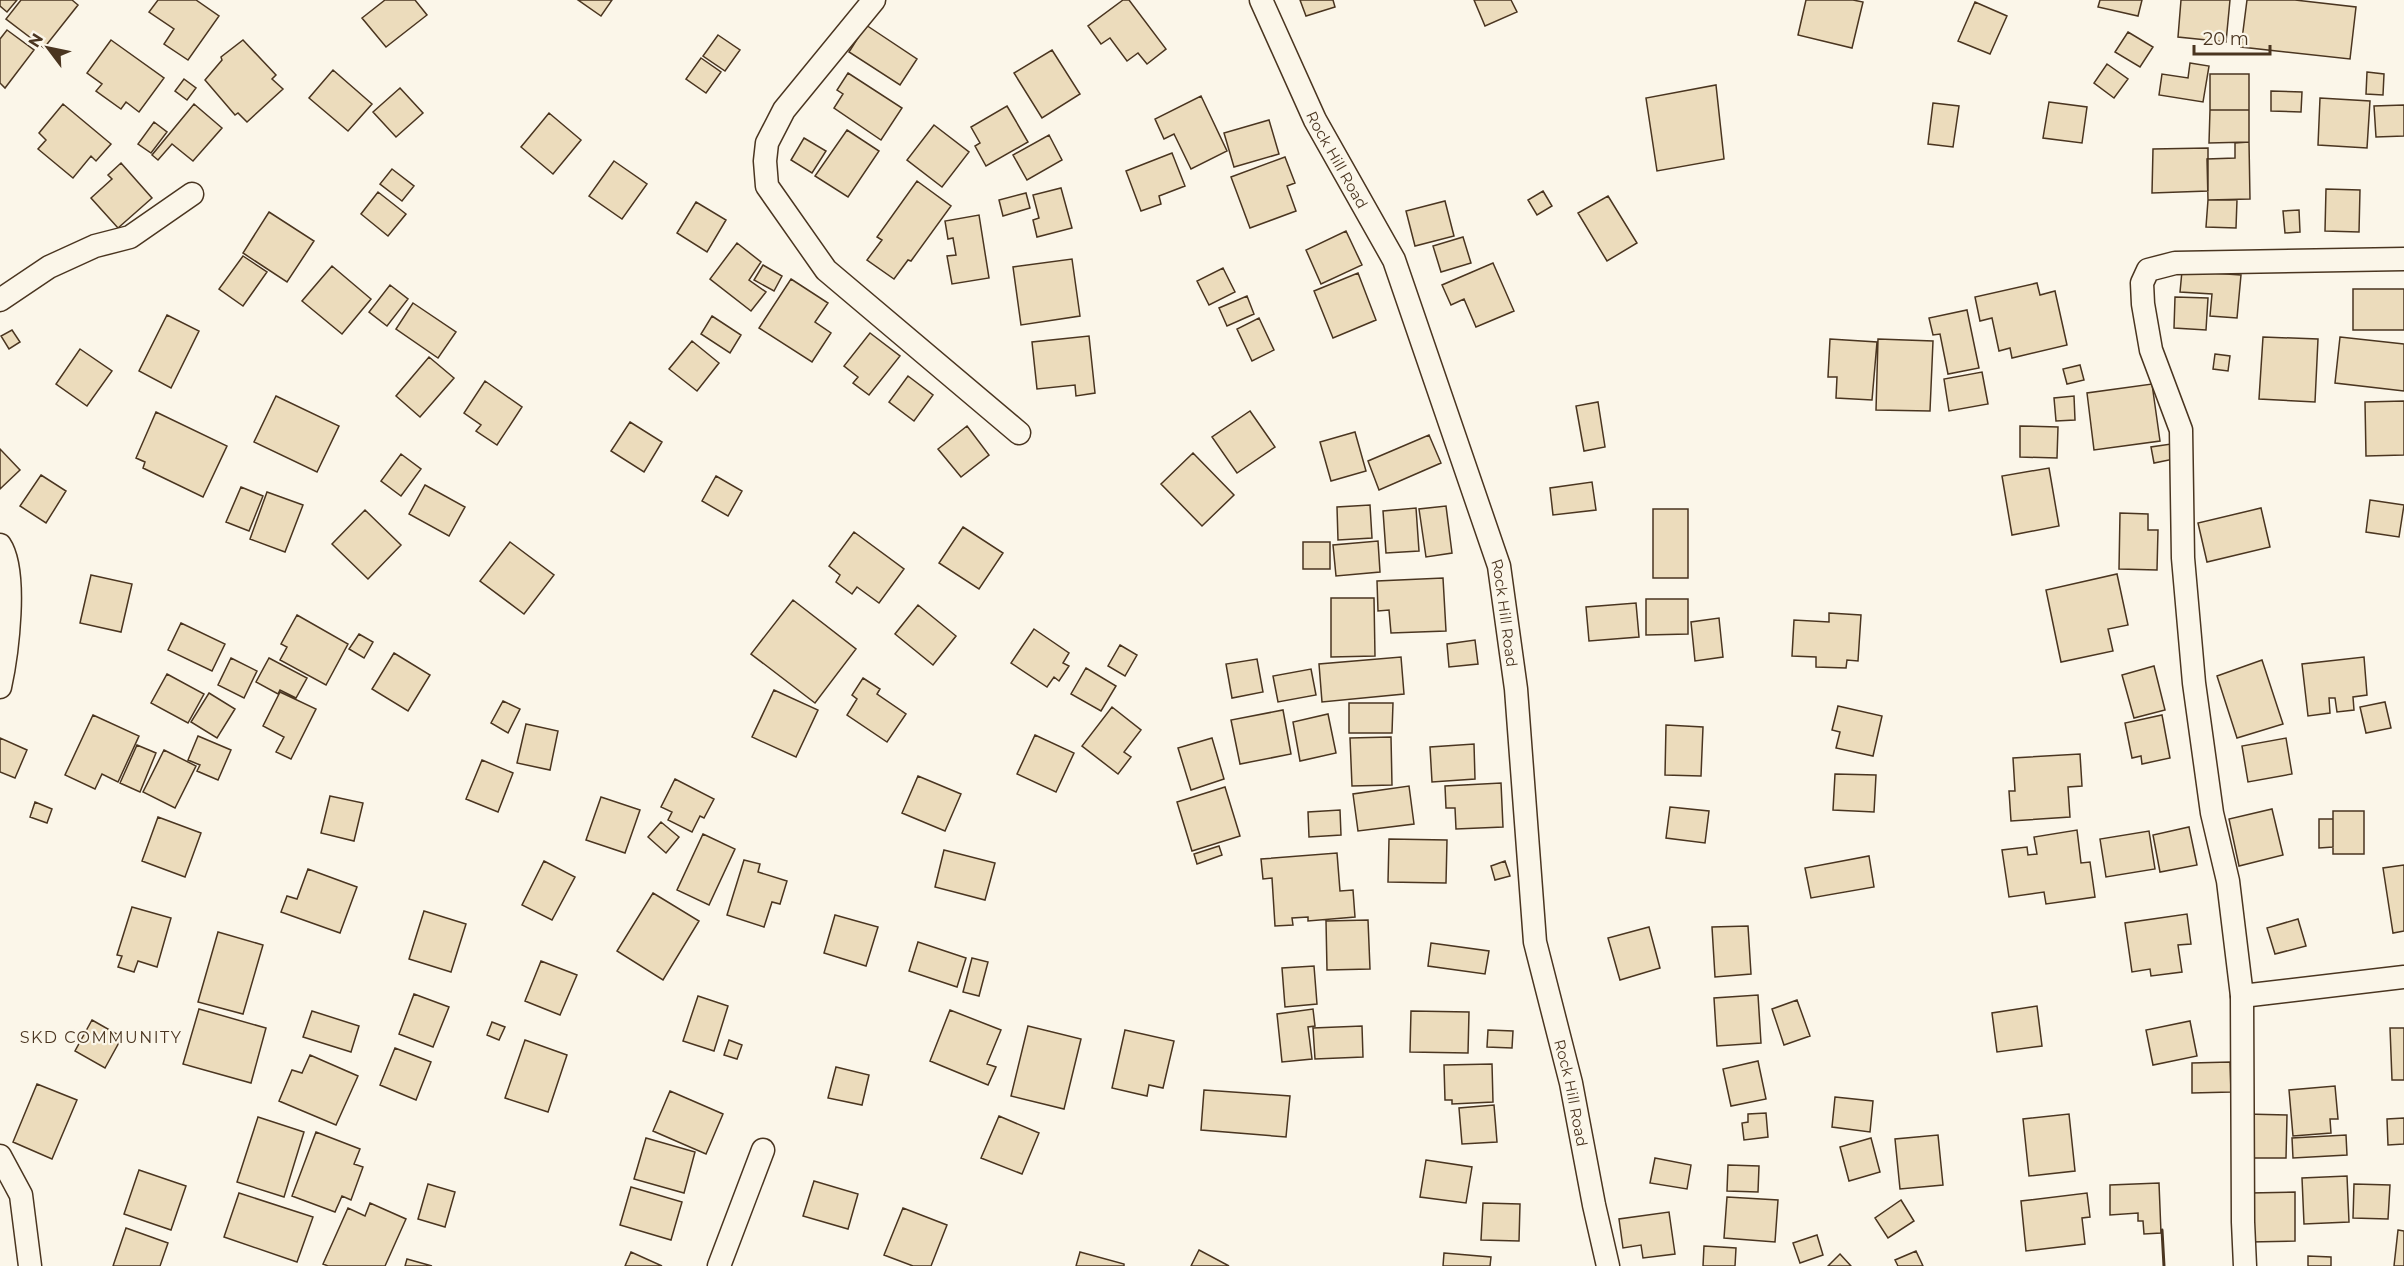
<svg xmlns="http://www.w3.org/2000/svg" width="2404" height="1266" viewBox="0 0 2404 1266" font-family="Montserrat,sans-serif">
	<style>
		.building { fill: #ecdcbc; stroke: #4a3520; stroke-width: 1.5 }
		.lines { fill: none; stroke-linecap: round; stroke-linejoin: round }
		.minor-casing { stroke: #4a3520; stroke-width: 25 }
		.minor { stroke: #fbf6e9; stroke-width: 22 }
		.wall { stroke: #4a3520; stroke-width: 3 }
		.labels { text-anchor: middle; dominant-baseline: central; stroke-width: 4.5; stroke-linejoin: round; paint-order: stroke }
		.street-label { font-size: 15px; fill: #4a3520; stroke: #fbf6e9 }
		.neighbourhood-label { font-size: 16px; letter-spacing: 1.5px; fill: #4a3520; stroke: #fbf6e9 }
	</style>
	<rect width="100%" height="100%" fill="#fbf6e9"/>
	<path class="building" d="M0 0H17L7 12 0 6Z
		M21 0H72L78 5 44 48 6 19Z
		M158 0H196L219 16 188 60 164 44 174 29 149 12Z
		M385 0H415L427 15 386 47 362 18Z
		M578 0H612L601 16Z
		M1123 0H1129L1166 49 1147 64 1138 53 1127 61 1110 38 1101 44 1088 26Z
		M1300 0H1333L1335 7 1306 16Z
		M1474 0H1511L1517 12 1485 26Z
		M1806 0H1853L1863 2 1852 48 1798 35Z
		M2100 0H2142L2138 16 2098 7Z
		M2181 0H2230L2226 42 2178 37Z
		M2247 0H2295L2356 7 2350 59 2241 47Z
		M1975 2 2007 16 1990 54 1958 41Z
		M866 25 917 59 900 85 849 52Z
		M7 30 34 50 5 88 0 83V39Z
		M2128 32 2153 47 2140 67 2115 52Z
		M718 35 740 50 725 71 703 56Z
		M111 40 164 78 139 112 126 102 121 109 96 91 102 84 87 73Z
		M243 40 276 75 272 79 283 89 247 122 238 113 235 115 205 80 222 60 221 57Z
		M1052 50 1080 94 1042 118 1014 73Z
		M701 58 721 72 706 93 686 79Z
		M2190 63 2209 66 2203 102 2159 95 2162 74 2188 78Z
		M2107 64 2128 79 2114 98 2094 83Z
		M333 70 372 104 348 131 309 98Z
		M2367 72 2384 74 2383 95 2366 94Z
		M848 73 902 108 881 140 834 108 843 94 837 90Z
		M2210 74H2249V110H2210Z
		M184 79 196 88 187 100 175 91Z
		M1716 85 1724 159 1657 171 1646 98Z
		M400 88 423 113 396 137 373 112Z
		M2271 91 2302 92 2301 112 2271 111Z
		M1201 96 1227 151 1191 169 1174 134 1164 139 1155 119Z
		M2320 98 2370 101 2367 148 2318 145Z
		M2049 102 2087 107 2082 143 2043 138Z
		M1933 103 1959 106 1953 147 1928 144Z
		M63 104 111 144 96 161 91 156 73 178 38 149 46 140 39 133Z
		M194 104 222 128 193 161 172 144 158 160 152 155Z
		M2404 105V136L2376 137 2374 106Z
		M1007 106 1028 142 986 166 975 146 980 143 971 127Z
		M2210 110H2249V142L2209 143Z
		M549 113 581 140 553 174 521 147Z
		M1269 120 1279 154 1234 167 1224 133Z
		M154 122 167 132 151 153 138 144Z
		M934 125 969 152 942 187 907 160Z
		M847 130 879 151 848 197 815 176Z
		M1049 135 1062 160 1027 180 1013 155Z
		M804 138 826 151 812 173 791 160Z
		M2249 142 2250 199 2208 200 2207 159 2235 158V143Z
		M2208 148V191L2152 193 2153 149Z
		M1172 153 1185 186 1159 196 1161 204 1141 211 1126 171Z
		M1285 157 1295 183 1287 186 1296 211 1250 228 1231 177Z
		M614 161 647 184 622 219 589 196Z
		M121 163 152 198 118 228 91 198 112 179 108 175Z
		M392 169 414 186 402 201 380 184Z
		M917 181 951 206 911 261 908 260 894 279 867 260 882 240 877 237Z
		M1061 188 1072 228 1037 237 1033 220 1039 218 1033 195Z
		M2326 189 2360 190 2359 232 2325 231Z
		M1543 191 1552 206 1537 215 1528 200Z
		M378 192 406 214 388 236 361 214Z
		M1026 193 1030 208 1003 216 999 200Z
		M1608 196 1637 243 1607 261 1578 213Z
		M2208 200H2237L2236 228 2206 227Z
		M1445 201 1454 236 1415 246 1406 211Z
		M696 202 726 220 707 252 677 233Z
		M2299 210 2300 232 2285 233 2283 211Z
		M269 212 314 241 287 282 243 253Z
		M979 215 989 278 952 284 947 256 956 255 953 238 948 239 945 221Z
		M1346 231 1362 265 1321 284 1306 250Z
		M1463 237 1471 263 1441 272 1433 246Z
		M737 243 761 262 749 280 766 292 751 311 710 279Z
		M243 256 267 272 243 306 219 289Z
		M1072 259 1080 316 1021 325 1013 267Z
		M1493 263 1514 311 1476 327 1464 299 1451 305 1442 285Z
		M763 265 782 276 774 291 754 280Z
		M332 266 371 299 342 334 302 301Z
		M1223 268 1235 292 1209 305 1197 281Z
		M2182 271 2241 275 2237 318 2210 316 2212 294 2180 292Z
		M1358 273 1376 320 1333 338 1314 291Z
		M791 279 828 303 815 322 831 333 812 362 759 328Z
		M2037 283 2040 295 2055 291 2067 345 2012 358 2010 348 1999 351 1992 318 1980 321 1975 297Z
		M390 285 408 299 387 326 369 312Z
		M2353 289H2404V330H2353Z
		M1247 296 1254 314 1227 326 1219 308Z
		M2175 297 2208 298 2206 330 2174 328Z
		M413 303 456 332 438 358 396 329Z
		M1967 310 1979 368 1948 374 1940 334 1933 335 1929 318Z
		M167 315 199 331 171 388 139 371Z
		M712 316 741 335 730 353 701 334Z
		M1259 318 1274 350 1252 361 1237 329Z
		M12 330 20 342 9 349 1 336Z
		M870 333 900 356 869 395 853 383 858 377 844 366Z
		M1089 336 1095 393 1076 396 1075 385 1037 389 1032 342Z
		M2263 337 2318 339 2315 402 2259 399Z
		M2340 337 2404 344V391L2335 383Z
		M1830 339 1877 342 1872 400 1836 398 1837 377H1828Z
		M1878 339 1933 341 1930 411 1876 410Z
		M692 341 719 363 697 391 669 369Z
		M80 349 112 371 87 406 56 384Z
		M2215 354 2230 356 2228 371 2213 369Z
		M429 357 454 378 420 417 396 396Z
		M2080 365 2084 380 2067 384 2063 369Z
		M1982 372 1988 404 1949 411 1944 379Z
		M908 376 933 395 914 421 889 402Z
		M485 381 522 407 497 445 476 431 481 425 464 413Z
		M2152 384 2160 441 2094 450 2087 393Z
		M276 396 339 426 317 472 254 442Z
		M2074 396 2075 420 2056 421 2054 398Z
		M2404 401V455L2366 456 2365 402Z
		M1598 402 1605 447 1584 451 1576 406Z
		M1250 411 1275 447 1237 473 1212 437Z
		M156 412 227 446 203 497 143 468 145 462 136 458Z
		M630 422 662 442 644 472 611 451Z
		M967 426 989 455 961 477 938 449Z
		M2020 426 2058 427 2057 458 2020 457Z
		M1355 432 1366 471 1331 481 1320 442Z
		M1429 435 1441 463 1379 490 1368 461Z
		M2171 444 2174 459 2154 463 2151 447Z
		M0 449 20 470 0 489Z
		M1193 453 1234 495 1202 526 1161 484Z
		M401 454 421 469 401 496 381 481Z
		M2049 468 2059 526 2012 535 2002 476Z
		M41 475 66 491 46 523 20 506Z
		M716 476 742 491 728 516 702 501Z
		M1592 482 1596 510 1553 515 1550 488Z
		M425 485 465 507 449 536 409 514Z
		M241 487 263 496 249 531 226 522Z
		M267 492 303 505 285 552 250 539Z
		M2370 500 2404 505 2399 537 2366 532Z
		M1370 505 1372 538 1338 540 1337 507Z
		M1446 506 1452 553 1426 557 1419 509Z
		M1416 508 1419 551 1386 553 1383 511Z
		M2261 508 2270 547 2207 562 2198 523Z
		M1653 509H1688V578H1653Z
		M365 510 401 545 368 579 332 544Z
		M2120 513 2148 514V530H2158L2157 570 2119 569Z
		M963 527 1003 553 979 589 939 563Z
		M854 532 904 569 879 603 857 587 852 594 836 582 840 575 829 566Z
		M1378 541 1380 572 1336 576 1333 545Z
		M510 542 554 575 524 614 480 581Z
		M1303 542H1330V569H1303Z
		M2117 574 2128 625 2108 629 2113 651 2061 662 2046 590Z
		M91 575 132 584 121 632 80 623Z
		M1443 578 1446 631 1391 633 1389 610 1378 611 1377 581Z
		M1331 598H1374L1375 656 1331 657Z
		M1646 599H1688V634L1646 635Z
		M793 600 856 649 815 703 751 654Z
		M1636 603 1639 637 1589 641 1586 607Z
		M918 605 956 636 933 665 895 634Z
		M1829 613 1861 615 1858 661 1847 660 1846 668 1816 667V657L1792 656 1794 620 1829 622Z
		M297 615 348 644 326 685 280 660 287 647 281 644Z
		M1719 618 1723 657 1695 661 1691 622Z
		M181 623 225 644 212 671 168 650Z
		M1034 629 1069 653 1063 663 1069 666 1059 681 1054 677 1047 687 1011 663Z
		M359 634 373 642 364 658 349 649Z
		M1475 640 1478 664 1449 667 1447 644Z
		M1120 645 1137 655 1125 676 1108 666Z
		M394 653 430 675 408 711 372 689Z
		M1401 657 1404 694 1322 702 1319 664Z
		M2364 657 2367 695 2353 697 2354 710 2337 712 2335 698H2329L2330 713 2308 716 2302 664Z
		M231 658 257 671 244 698 218 685Z
		M269 658 307 678 296 698 280 690 278 694 256 682Z
		M1257 659 1263 692 1232 698 1226 664Z
		M2262 660 2283 724 2237 738 2217 676Z
		M2154 666 2165 710 2134 718 2122 675Z
		M1086 668 1116 686 1101 711 1071 694Z
		M1311 669 1316 695 1278 702 1273 676Z
		M167 674 204 694 188 723 151 703Z
		M863 678 880 689 877 694 906 714 887 742 847 715 857 699 852 695Z
		M774 690 818 710 796 757 752 737Z
		M280 692 316 709 291 759 276 752 284 737 263 726Z
		M209 693 235 709 217 738 191 722Z
		M503 701 520 709 508 733 491 723Z
		M2385 702 2391 728 2366 733 2360 707Z
		M1349 703H1393L1392 733H1349Z
		M1838 706 1882 716 1873 756 1836 748 1840 732 1832 730Z
		M1112 707 1141 730 1124 752 1131 757 1118 774 1082 746Z
		M1283 710 1291 754 1240 764 1231 720Z
		M1328 714 1336 753 1300 761 1293 722Z
		M93 715 139 736 118 782 102 774 95 789 65 775Z
		M2162 715 2170 758 2142 764 2141 756 2132 758 2125 723Z
		M526 724 558 731 550 770 517 763Z
		M1666 725 1703 727 1701 776 1665 775Z
		M1035 735 1074 753 1056 792 1017 774Z
		M198 736 231 750 218 780 197 771 200 765 188 760Z
		M1391 737 1392 785 1352 786 1350 738Z
		M0 738 27 750 15 778 0 772Z
		M1212 738 1224 779 1191 790 1178 748Z
		M2286 738 2292 774 2248 782 2242 746Z
		M1474 744 1475 779 1432 782 1430 747Z
		M137 745 156 753 140 792 120 783Z
		M164 750 196 766 175 808 143 792Z
		M2080 754 2082 786 2068 787 2070 817 2011 821 2009 791H2015L2013 758Z
		M482 760 513 773 498 812 466 799Z
		M1835 774 1876 775 1874 812 1833 810Z
		M918 776 961 794 945 831 902 813Z
		M675 779 714 799 704 818 700 816 692 832 668 820 672 812 661 807Z
		M1501 783 1503 827 1456 829 1455 808H1446L1445 786Z
		M1409 786 1414 824 1358 831 1353 794Z
		M1225 787 1240 836 1192 851 1177 802Z
		M330 796 363 803 354 841 321 833Z
		M601 797 640 810 625 853 586 840Z
		M35 802 52 809 47 823 30 817Z
		M1670 807 1709 811 1705 843 1666 838Z
		M2272 809 2283 855 2239 866 2229 819Z
		M1340 810 1341 835 1309 837 1308 812Z
		M2333 811H2364V854H2333Z
		M158 817 201 833 185 877 142 861Z
		M2319 819H2333V847L2319 848Z
		M661 822 679 837 666 853 648 837Z
		M2189 827 2197 865 2160 872 2153 835Z
		M2077 830 2081 863 2090 862 2095 897 2046 904 2044 892 2009 897 2002 850 2027 847 2028 855 2037 854 2034 837Z
		M2149 831 2155 869 2106 877 2100 839Z
		M703 834 735 849 709 905 677 890Z
		M1389 839 1447 840 1446 883 1388 882Z
		M1219 846 1222 855 1197 864 1194 854Z
		M944 850 995 863 985 900 935 887Z
		M1337 853 1340 891 1353 890 1355 917 1308 921V917L1292 918 1293 925 1275 926 1272 878 1263 879 1261 859Z
		M1869 856 1874 887 1811 898 1805 868Z
		M744 860 760 864 758 872 787 881 780 904 772 902 764 927 727 915Z
		M544 861 575 877 552 920 522 905Z
		M1505 861 1510 876 1495 880 1491 866Z
		M2404 865V931L2393 933 2383 868Z
		M308 869 357 887 340 933 281 912 287 896 297 899Z
		M653 893 699 921 663 980 617 951Z
		M132 907 171 918 157 967 138 961 134 972 118 967 122 956 117 955Z
		M424 911 466 924 451 972 409 959Z
		M2187 914 2191 944 2178 945 2182 972 2151 976 2150 969 2132 972 2125 923Z
		M835 915 878 927 866 966 824 953Z
		M2298 919 2306 946 2275 954 2267 928Z
		M1368 920 1370 969 1327 970 1326 921Z
		M1748 926 1751 974 1715 977 1712 927Z
		M1649 927 1660 968 1620 980 1608 938Z
		M218 932 263 945 243 1014 198 1002Z
		M918 942 966 958 957 987 909 971Z
		M1431 943 1489 951 1485 974 1428 966Z
		M972 958 988 962 979 996 963 992Z
		M541 961 577 975 560 1015 525 1001Z
		M1314 966 1317 1004 1285 1007 1282 968Z
		M414 994 449 1007 433 1047 399 1034Z
		M1758 995 1761 1043 1717 1046 1714 998Z
		M698 996 728 1006 714 1051 683 1041Z
		M1797 1000 1810 1036 1784 1045 1772 1009Z
		M2037 1006 2042 1046 1997 1052 1992 1013Z
		M199 1009 266 1028 251 1083 183 1064Z
		M1313 1009 1315 1026 1308 1027 1312 1059 1282 1062 1277 1014Z
		M950 1010 1001 1030 987 1064 996 1067 988 1085 930 1061Z
		M312 1011 359 1026 351 1052 303 1037Z
		M1411 1011 1469 1012 1468 1053 1410 1052Z
		M92 1020 122 1037 105 1068 75 1051Z
		M2190 1021 2197 1056 2153 1065 2146 1030Z
		M492 1022 505 1027 499 1040 487 1035Z
		M1028 1026 1081 1039 1064 1109 1011 1096Z
		M1362 1026 1363 1057 1315 1059 1313 1028Z
		M2390 1028H2404V1080H2392Z
		M1125 1030 1174 1041 1163 1088 1149 1085 1147 1096 1112 1088Z
		M1488 1030 1513 1031 1512 1048 1487 1047Z
		M525 1040 567 1055 548 1112 505 1098Z
		M729 1040 742 1045 737 1059 724 1055Z
		M395 1048 431 1062 416 1100 380 1085Z
		M310 1055 358 1076 336 1125 279 1101 292 1070 302 1073Z
		M1758 1061 1766 1099 1731 1106 1723 1069Z
		M2230 1062 2231 1092 2192 1093V1063Z
		M1492 1064 1493 1102 1452 1104V1100H1445L1444 1065Z
		M836 1067 869 1075 862 1105 828 1098Z
		M37 1084 77 1100 52 1159 13 1142Z
		M2335 1086 2338 1119H2330L2331 1133 2293 1136 2289 1090Z
		M1204 1090 1290 1096 1286 1137 1201 1130Z
		M670 1091 723 1114 706 1154 653 1131Z
		M1835 1097 1873 1101 1870 1132 1832 1127Z
		M1494 1105 1497 1142 1462 1144 1459 1108Z
		M1766 1113 1768 1137 1744 1140 1742 1123 1748 1122V1114Z
		M2069 1114 2075 1171 2029 1176 2023 1119Z
		M2245 1114 2287 1115 2286 1158H2245Z
		M999 1116 1039 1133 1022 1174 981 1158Z
		M258 1117 304 1132 284 1197 237 1182Z
		M2404 1118V1144L2388 1145 2387 1119Z
		M316 1132 360 1149 354 1164 363 1167 351 1200 342 1196 335 1212 292 1196Z
		M1938 1135 1943 1185 1900 1189 1895 1139Z
		M2346 1135 2347 1155 2293 1158 2292 1138Z
		M646 1138 695 1152 684 1193 634 1179Z
		M1871 1138 1880 1172 1849 1181 1840 1147Z
		M1655 1158 1691 1165 1687 1189 1650 1183Z
		M1426 1160 1472 1167 1466 1203 1420 1197Z
		M1728 1165 1759 1166 1758 1192 1727 1191Z
		M139 1170 186 1186 171 1230 124 1214Z
		M2347 1176 2349 1222 2304 1224 2302 1178Z
		M814 1181 858 1194 848 1229 803 1216Z
		M2159 1183 2161 1233 2144 1234 2143 1221H2138V1213L2110 1215V1185Z
		M428 1184 455 1192 445 1227 418 1219Z
		M2354 1184 2390 1185 2388 1219 2353 1218Z
		M631 1187 682 1202 671 1240 620 1225Z
		M2295 1192V1241L2250 1242V1193Z
		M239 1193 313 1217 297 1262 224 1237Z
		M2087 1193 2090 1217 2082 1218 2085 1244 2026 1251 2021 1201Z
		M1727 1197 1778 1200 1775 1242 1724 1238Z
		M1901 1200 1914 1221 1888 1238 1875 1218Z
		M370 1203 406 1219 385 1266H328L323 1264 348 1208 365 1216Z
		M1483 1203 1520 1204 1519 1241 1481 1240Z
		M903 1208 947 1225 931 1266H913L884 1255Z
		M1669 1212 1675 1254 1643 1258 1641 1245 1623 1248 1619 1219Z
		M126 1228 168 1243 160 1266H113Z
		M2398 1230 2404 1231V1266H2394Z
		M1817 1235 1823 1255 1800 1263 1793 1243Z
		M1704 1246 1736 1248 1735 1266H1703Z
		M1199 1250 1229 1266H1191Z
		M1916 1251 1923 1266H1898L1895 1260Z
		M631 1252 662 1266H625Z
		M1080 1252 1124 1264V1266H1076Z
		M1444 1253 1491 1257 1490 1266H1443Z
		M1840 1254 1851 1266H1828Z
		M2308 1256 2331 1257V1266H2308Z
		M407 1259 432 1266H405Z"/>
	<g class="lines">
		<g class="minor-casing">
			<g id="minor">
				<path d="M874 0 784 110 767 143 765 161 767 186 826 270 1019 433"/>
				<path id="s1" d="M1261 0 1315 120 1394 260 1499 566 1516 689 1535 942 1571 1083 1594 1205 1608 1266"/>
				<path d="M0 300 49 267 95 246 130 237 192 194"/>
				<path d="M0 545C18 572 7 655 0 687"/>
				<path d="M2242 996 2404 977"/>
				<path d="M0 1156 21 1195 30 1266"/>
				<path d="M719 1266 763 1150"/>
				<path d="M2245 1266 2243 1222 2242 996 2228 881 2212 813 2194 683 2183 558 2181 430 2151 350 2143 304 2142 283 2148 270 2175 263 2404 259"/>
			</g>
		</g>
		<use href="#minor" class="minor"/>
		<path class="wall" d="M2162 1230 2164 1266"/>
	</g>
	<g class="labels">
		<g class="street-label">
			<text stroke="none"><textPath href="#s1" startOffset="177">Rock Hill Road</textPath></text>
			<text stroke="none"><textPath href="#s1" startOffset="663">Rock Hill Road</textPath></text>
			<text stroke="none"><textPath href="#s1" startOffset="1149">Rock Hill Road</textPath></text>
		</g>
		<g class="neighbourhood-label">
			<text x="101" y="1037">SKD COMMUNITY</text>
		</g>
	</g>
	<g transform="translate(48 48) rotate(302)" stroke="#fbf6e9" stroke-width="4.5" paint-order="stroke">
	<path d="M0-4.5L10 22L0 15L-10 22Z" fill="#4a3520"/>
	<text y="-9" font-size="16" font-weight="bold" text-anchor="middle" fill="#4a3520">N</text>
	</g>
	<path d="M2194 45v9h76v-9" fill="none" stroke="#4a3520" stroke-width="3"/>
	<text x="2203" y="45" font-size="18" fill="#4a3520" stroke="#fbf6e9" stroke-width="4.5" paint-order="stroke">20 m</text>
</svg>
